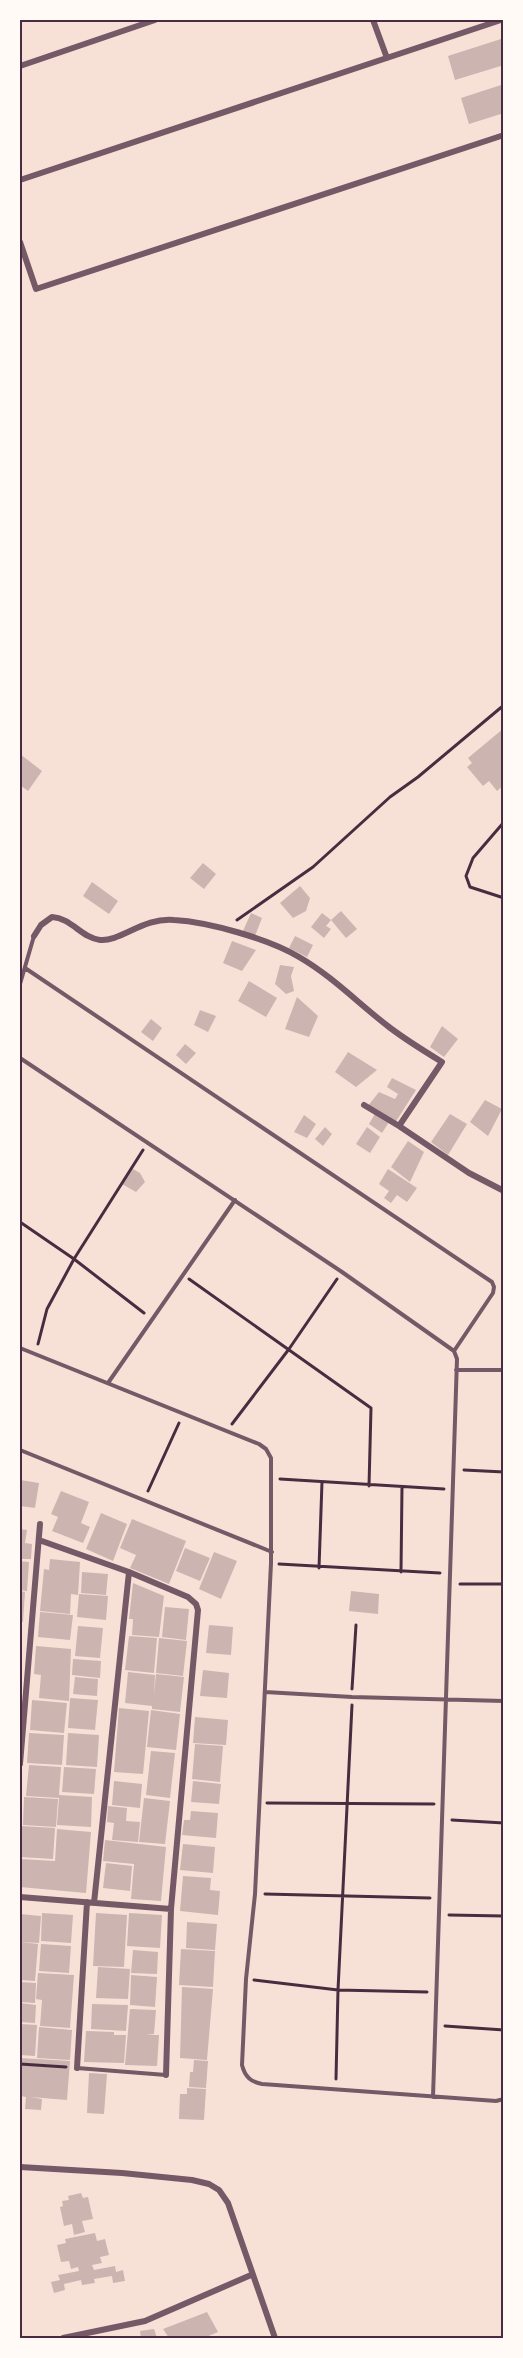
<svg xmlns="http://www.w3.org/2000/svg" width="523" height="2358" viewBox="0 0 523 2358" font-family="Helvetica,sans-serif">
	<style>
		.building { fill: #ccb4b1 }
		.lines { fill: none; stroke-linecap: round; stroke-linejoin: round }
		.path { stroke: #4a2c40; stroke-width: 3 }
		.service { stroke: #755966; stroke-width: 4 }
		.minor { stroke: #755966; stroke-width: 6 }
		.neatline { fill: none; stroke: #4a2c40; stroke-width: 2 }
	</style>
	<rect width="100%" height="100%" fill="#f7e1d7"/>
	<path class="building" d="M504 38V65L455 80 448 56Z
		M504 84V113L469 124 461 98Z
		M504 728V785L497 791 489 781 483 786 467 767 472 763 468 758Z
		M20 754 42 771 28 791 20 785Z
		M203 863 216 874 204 889 190 878Z
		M92 882 118 901 109 914 83 896Z
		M300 886 310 898 306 911 293 918 280 903Z
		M341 911 357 929 346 938 331 920Z
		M251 913 262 918 255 936 243 931Z
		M322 913 331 920 326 926 331 929 324 938 311 927Z
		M295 936 313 945 307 957 289 948Z
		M232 941 256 950 242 971 223 963Z
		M280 965 294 967 291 976 294 991 286 994 275 984Z
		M249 981 277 998 266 1017 238 1001Z
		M297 997 318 1016 309 1037 285 1029Z
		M200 1010 216 1016 208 1032 194 1025Z
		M151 1019 162 1028 153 1041 141 1032Z
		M442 1026 458 1039 444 1057 430 1047Z
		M185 1044 196 1053 186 1064 176 1055Z
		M348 1052 377 1070 356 1087 335 1072Z
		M392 1078 416 1090 395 1123 367 1107 379 1092 395 1099 398 1094 387 1087Z
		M485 1100 502 1109 488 1136 470 1122Z
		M376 1112 389 1122 382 1133 369 1124Z
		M450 1114 467 1124 448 1155 431 1142Z
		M304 1115 316 1124 307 1138 294 1132Z
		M325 1127 332 1134 323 1146 315 1139Z
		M367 1127 380 1137 370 1153 356 1144Z
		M408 1141 424 1152 410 1182 391 1167Z
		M133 1169 140 1173 145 1182 136 1192 122 1184Z
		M388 1169 417 1188 407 1202 397 1195 391 1203 384 1198 389 1191 379 1184Z
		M20 1480 39 1483 35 1508 20 1506Z
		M61 1491 89 1502 81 1523 90 1527 83 1543 52 1531 58 1517 51 1514Z
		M101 1513 127 1524 113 1561 86 1549Z
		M132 1519 186 1541 169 1584 130 1568 136 1555 120 1548Z
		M20 1529 27 1530 25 1543 32 1544 31 1559H20Z
		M185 1548 210 1558 200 1581 176 1571Z
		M214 1552 237 1561 221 1599 199 1589Z
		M50 1559 80 1562 78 1595 71 1594 70 1614 40 1611 44 1569 49 1570Z
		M20 1561 29 1562 27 1591 20 1590Z
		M82 1572 108 1574 106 1595 81 1593Z
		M133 1583 164 1596 159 1637 132 1635 133 1619H129Z
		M20 1591 25 1592 23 1622H20Z
		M351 1591 379 1594 378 1614 349 1611Z
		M79 1594 108 1596 106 1620 77 1617Z
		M165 1607 189 1609 186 1640 162 1637Z
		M40 1612 73 1615 70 1640 38 1637Z
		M209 1625 233 1627 231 1655 206 1653Z
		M78 1626 103 1628 100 1658 75 1656Z
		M129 1636 157 1638 154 1673 125 1670Z
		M159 1638 187 1641 183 1676 156 1673Z
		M36 1646 71 1649 69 1701 39 1698 41 1675 34 1674Z
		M73 1659 101 1661 100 1678 72 1675Z
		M203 1670 229 1673 227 1698 200 1696Z
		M128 1672 155 1675 154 1695 156 1674 184 1677 180 1712 152 1709V1706L125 1703Z
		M75 1677 98 1679 97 1696 73 1694Z
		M70 1698 98 1700 95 1730 68 1728Z
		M32 1700 67 1703 64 1733 30 1730Z
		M119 1708 149 1711 143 1774 114 1772Z
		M151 1710 180 1714 176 1750 147 1747Z
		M195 1717 228 1720 226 1745 193 1743Z
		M29 1733 64 1735 62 1765 27 1763Z
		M68 1733 99 1735 97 1767 66 1765Z
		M195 1744 223 1746 220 1782 192 1779Z
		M151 1751 175 1753 170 1798 146 1795Z
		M29 1765 61 1767 59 1795 92 1797 91 1827 57 1825 59 1798 26 1796Z
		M64 1767 96 1769 94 1794 62 1792Z
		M114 1781 142 1784 140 1808 112 1805Z
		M193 1781 221 1784 219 1804 191 1802Z
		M24 1797 58 1799 56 1827 23 1825Z
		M144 1798 170 1801 165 1844 139 1842Z
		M108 1806 127 1808 126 1821 140 1822 138 1842 112 1840 114 1823 107 1822Z
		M191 1811 218 1813 216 1838 182 1835 184 1820H190Z
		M20 1826 55 1828 53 1859 20 1857Z
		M57 1829 91 1832 86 1893 20 1887V1859L55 1861Z
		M105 1840 166 1847 161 1901 131 1899 134 1864 103 1861Z
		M183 1844 215 1847 213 1873 180 1870Z
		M106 1863 132 1866 130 1891 103 1888Z
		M183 1876 211 1878 210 1890 220 1891 218 1915 180 1911Z
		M42 1913 73 1915 71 1943 41 1941Z
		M96 1913 127 1915 124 1967 93 1966Z
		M129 1913 162 1915 160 1948 127 1946Z
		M20 1914 41 1916 39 1943 20 1942Z
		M187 1922 217 1924 215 1950 186 1948Z
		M20 1942 38 1944 35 1981 20 1980Z
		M41 1944 71 1946 69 1973 39 1971Z
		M181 1949 215 1951 213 1987 179 1985Z
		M133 1950 158 1952 157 1974 131 1973Z
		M98 1967 130 1969 128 1999 96 1998Z
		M38 1973 74 1975 70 2028 40 2026 42 2000 36 1999Z
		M131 1975 157 1977 155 2007 130 2005Z
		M20 1982 36 1983 35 2003 20 2002Z
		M182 1987 213 1989 207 2060 180 2058Z
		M20 2003 36 2005 35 2023 20 2022Z
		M92 2004 128 2005 126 2031 91 2029Z
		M130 2009 156 2010 154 2034 146 2035H159L157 2066 125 2065Z
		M20 2024 37 2025 35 2056 20 2055Z
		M39 2027 72 2030 70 2060 37 2058Z
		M86 2031 114 2032V2035H126L124 2063 84 2062Z
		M20 2058 70 2061 67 2100 30 2097 42 2099 41 2110 25 2109 26 2097 20 2096Z
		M194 2060 208 2061 206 2088 189 2087 190 2072H193Z
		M89 2073 107 2074 104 2114 87 2113Z
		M187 2088 206 2089 204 2120 179 2119 180 2094H187Z
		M81 2193 83 2198 88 2197 93 2219 82 2221 85 2232 74 2235 72 2224 64 2226 60 2207 63 2206 62 2201 69 2200 68 2196Z
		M95 2233 97 2241 105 2239 109 2255 100 2257 102 2263 92 2265 94 2270 115 2266 116 2272 123 2270 125 2281 113 2283 112 2276 94 2279 95 2283 82 2285 81 2280 64 2284 65 2290 54 2293 51 2282 60 2280 58 2275 79 2271 78 2267 71 2269 69 2261 61 2262 57 2245 66 2243 65 2239Z
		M207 2312 218 2332 204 2338H169L163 2329Z
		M154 2329 157 2338H141L140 2331Z"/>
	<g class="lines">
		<path class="path" d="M504 822 473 858 466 876 470 887 504 898
			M237 920 313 867 390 797 418 777 504 705
			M20 1222 74 1259 144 1313
			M189 1279 371 1408 369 1486
			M38 1344 47 1309 74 1259 143 1150
			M232 1424 289 1349 337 1279
			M464 1470 504 1472
			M280 1479 444 1489
			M148 1491 179 1423
			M279 1564 440 1573
			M319 1568 322 1482
			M401 1572 402 1487
			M460 1584H504
			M352 1689 356 1625
			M267 1803 434 1804
			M452 1820 504 1823
			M265 1894 430 1898
			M449 1915 504 1916
			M254 1980 338 1990 427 1992
			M445 2026 504 2030
			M20 2064 66 2067
			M336 2079 338 1990 352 1705"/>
		<path class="service" d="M25 968 492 1282 494 1287 493 1293 454 1351
			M20 984 34 936
			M20 1058 342 1272 454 1351 457 1359 433 2097
			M20 1348 259 1444 266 1449 271 1458V1563L255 1894 246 1979 242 2065C245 2077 251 2082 262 2084L496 2101 504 2099
			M456 1370H504
			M108 1383 235 1200
			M20 1450 272 1552
			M265 1692 352 1697 504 1701
			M77 2068 166 2075"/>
		<path class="minor" d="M373 20 387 58
			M20 66 155 20
			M20 180 501 20
			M20 242 36 289 504 135
			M34 936 41 925 52 917C71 918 82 938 100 940 120 942 144 917 174 920 209 922 269 939 299 957 332 976 359 1004 389 1027 406 1040 424 1051 442 1062L399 1126 469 1173 504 1191
			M364 1105 399 1126
			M39 1540 129 1572 188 1597 196 1604 198 1610 171 1909 166 2075
			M20 1764 40 1524
			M20 1897 171 1909
			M94 1903 129 1572
			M77 2068 87 1902
			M20 2167 122 2173 192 2180 209 2184 219 2190 228 2203 275 2338
			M63 2338 145 2321 251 2275"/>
	</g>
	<rect width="523" height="2358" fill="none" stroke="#fffaf5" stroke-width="42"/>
	<rect x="21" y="21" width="481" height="2316" class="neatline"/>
</svg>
